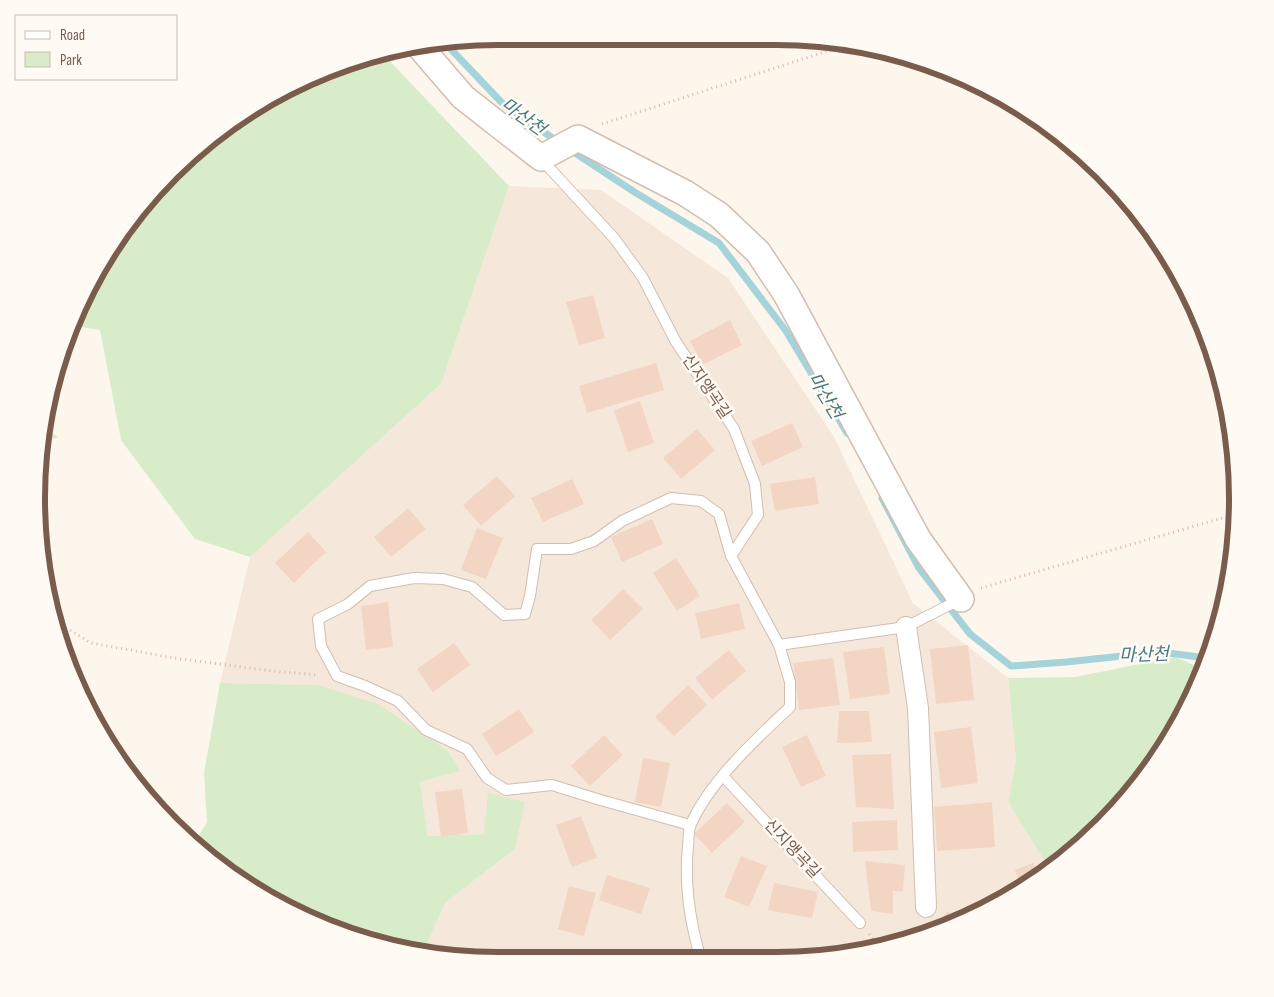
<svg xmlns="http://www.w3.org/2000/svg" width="1274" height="997" viewBox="0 0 1274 997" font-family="'Sofia Sans Condensed','Noto Sans KR',sans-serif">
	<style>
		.residential { fill: #f5e8da }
		.green { fill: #d8ecc9 }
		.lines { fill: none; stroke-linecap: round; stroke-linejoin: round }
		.stream { stroke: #a5d3da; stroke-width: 7 }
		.building { fill: #f3d5c3 }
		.service-casing { stroke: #d1beb0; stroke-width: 12 }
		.minor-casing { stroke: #d1beb0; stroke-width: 22 }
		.tertiary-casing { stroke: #d1beb0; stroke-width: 28 }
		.path { stroke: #d9b8a5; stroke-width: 3; stroke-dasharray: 1 4; stroke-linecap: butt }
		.service { stroke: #fff; stroke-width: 10 }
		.minor { stroke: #fff; stroke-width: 20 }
		.tertiary { stroke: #fff; stroke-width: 25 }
		.labels { text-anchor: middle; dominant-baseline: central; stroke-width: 5; stroke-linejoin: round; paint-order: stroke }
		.street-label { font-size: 16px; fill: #7a5c4d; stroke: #fffaf3 }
		.water-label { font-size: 18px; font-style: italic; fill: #437c86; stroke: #fffaf3 }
		.rim { fill: none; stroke: #7a5c4d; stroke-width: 6 }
	</style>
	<rect width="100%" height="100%" fill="#fdf6ec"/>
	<path class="residential" d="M509 186 601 190 728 278 834 437 913 603 1008 678 1016 760 1008 802 1049 868 1007 899 924 936 806 960 498 961 423 953 445 903 515 849 484 834 428 836 420 782 460 771 448 751 318 685 220 683 250 557 441 384Z"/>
	<path class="green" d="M379 52H381L509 186 441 384 250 557 195 539 121 440 100 330 74 326 98 268 171 172 267 98Z
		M46 428 58 437 44 443Z
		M1175 657 1203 669 1190 703 1142 780 1080 846 1049 868 1008 802 1016 760 1008 678 1075 677Z
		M220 683 318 685 378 704 448 751 460 771 420 782 428 836 484 834 488 793 525 802 515 849 445 903 423 953 409 952 321 925 241 883 194 844 207 822 204 773Z"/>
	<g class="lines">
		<path class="stream" d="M445 43 505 106 560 143
			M569 149 636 193 719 243 786 331 847 433
			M882 498 919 568 970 634 1011 666 1066 662 1160 652 1207 658"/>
	</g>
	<path class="building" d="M593 295 605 338 579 345 566 302Z
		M730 320 742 345 702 365 690 341Z
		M656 363 664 390 587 413 579 386Z
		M640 401 654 443 628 452 614 410Z
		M792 423 803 447 762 466 751 441Z
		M697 429 715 450 681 479 663 458Z
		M497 476 515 496 481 526 463 505Z
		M815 477 819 504 775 511 770 484Z
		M572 479 584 504 543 522 531 498Z
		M408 508 426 529 391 557 374 537Z
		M652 519 663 544 622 562 611 537Z
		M477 528 503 538 486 579 461 570Z
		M308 532 326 552 294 583 275 563Z
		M676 558 700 596 677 611 653 573Z
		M623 589 643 609 610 640 591 620Z
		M388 602 393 647 366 650 361 606Z
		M739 603 745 629 701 639 695 613Z
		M454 643 470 665 433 692 417 669Z
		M968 645 974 700 936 704 930 649Z
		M884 647 890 694 850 699 843 652Z
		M729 650 746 671 712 700 695 678Z
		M833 658 840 705 799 710 793 663Z
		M688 685 707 705 674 736 655 717Z
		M519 709 534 732 496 756 482 734Z
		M839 711H869L872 742 837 743Z
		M971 727 978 783 941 788 934 732Z
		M604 735 623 755 590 786 571 766Z
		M807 735 826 776 801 787 782 747Z
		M891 754 894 809 856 807 852 755Z
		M643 758 670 763 661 807 635 802Z
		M462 789 468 833 441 837 435 792Z
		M992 802 995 847 937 851 934 807Z
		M727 803 745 822 712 853 694 834Z
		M581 816 597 858 572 867 556 825Z
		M897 820 898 850 853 852 852 822Z
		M741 856 767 866 749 907 724 897Z
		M865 861 905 865 903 891H893V914L871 911Z
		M1033 863 1039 876 1022 888 1015 870Z
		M607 875 650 888 641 914 599 900Z
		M774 883 818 892 812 918 768 910Z
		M569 886 596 893 584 936 558 929Z
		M948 911 958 921 925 936Z"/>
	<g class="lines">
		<g class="service-casing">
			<path id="service" d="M541 159 614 238 643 278 676 342 734 429 755 484 758 515 731 556 779 645 790 682V707C756 739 710 781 691 824 688 830 689 839 688 846 684 886 690 922 701 960
				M779 645 906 627 961 599
				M723 776 860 923
				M690 825 597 799 552 785 506 790 487 778 467 749 426 730 398 701 365 686 337 676 321 646 318 619 348 604 370 586 414 578 443 579 472 587 504 615 525 614 530 596 537 549H571L594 541 622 521 671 498 701 501 719 514 731 556"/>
		</g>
		<g class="minor-casing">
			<path id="minor" d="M906 627 918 708 926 907"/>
		</g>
		<g class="tertiary-casing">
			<path id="tertiary" d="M420 47 463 97 541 158 578 138 685 193 719 215 758 252 786 294 918 539 961 599"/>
		</g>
		<path class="path" d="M602 124 846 45
			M981 588 1236 514
			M53 620 91 643 174 658 264 670 317 675
			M869 934 878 946"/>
		<use href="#service" class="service"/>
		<use href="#minor" class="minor"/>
		<use href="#tertiary" class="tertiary"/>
	</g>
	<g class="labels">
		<g class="street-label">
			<text transform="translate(706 387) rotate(56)">신지앵곡길</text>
			<text transform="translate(792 849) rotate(47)">신지앵곡길</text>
		</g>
		<g class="water-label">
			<text transform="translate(523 117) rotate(36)">마산천</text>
			<text transform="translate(825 396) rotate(59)">마산천</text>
			<text transform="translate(1144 655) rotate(-2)">마산천</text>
		</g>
	</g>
	<path d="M0 0H1274V997H0ZM498 45H776A453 453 0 0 1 1229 498V499A453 453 0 0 1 776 952H498A453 453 0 0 1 45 499V498A453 453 0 0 1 498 45Z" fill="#fffaf3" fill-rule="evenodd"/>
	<path class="rim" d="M498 45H776A453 453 0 0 1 1229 498V499A453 453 0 0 1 776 952H498A453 453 0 0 1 45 499V498A453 453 0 0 1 498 45Z"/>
	<rect x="15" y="15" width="162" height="65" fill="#fffaf3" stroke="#cabbb1"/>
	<rect x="25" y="31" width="25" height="8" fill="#ffffff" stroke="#cabbb1"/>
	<text x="60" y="40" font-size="15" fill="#7a5c4d">Road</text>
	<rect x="25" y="52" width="25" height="15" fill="#d8ecc9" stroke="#cabbb1"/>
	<text x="60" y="65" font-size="15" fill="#7a5c4d">Park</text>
</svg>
